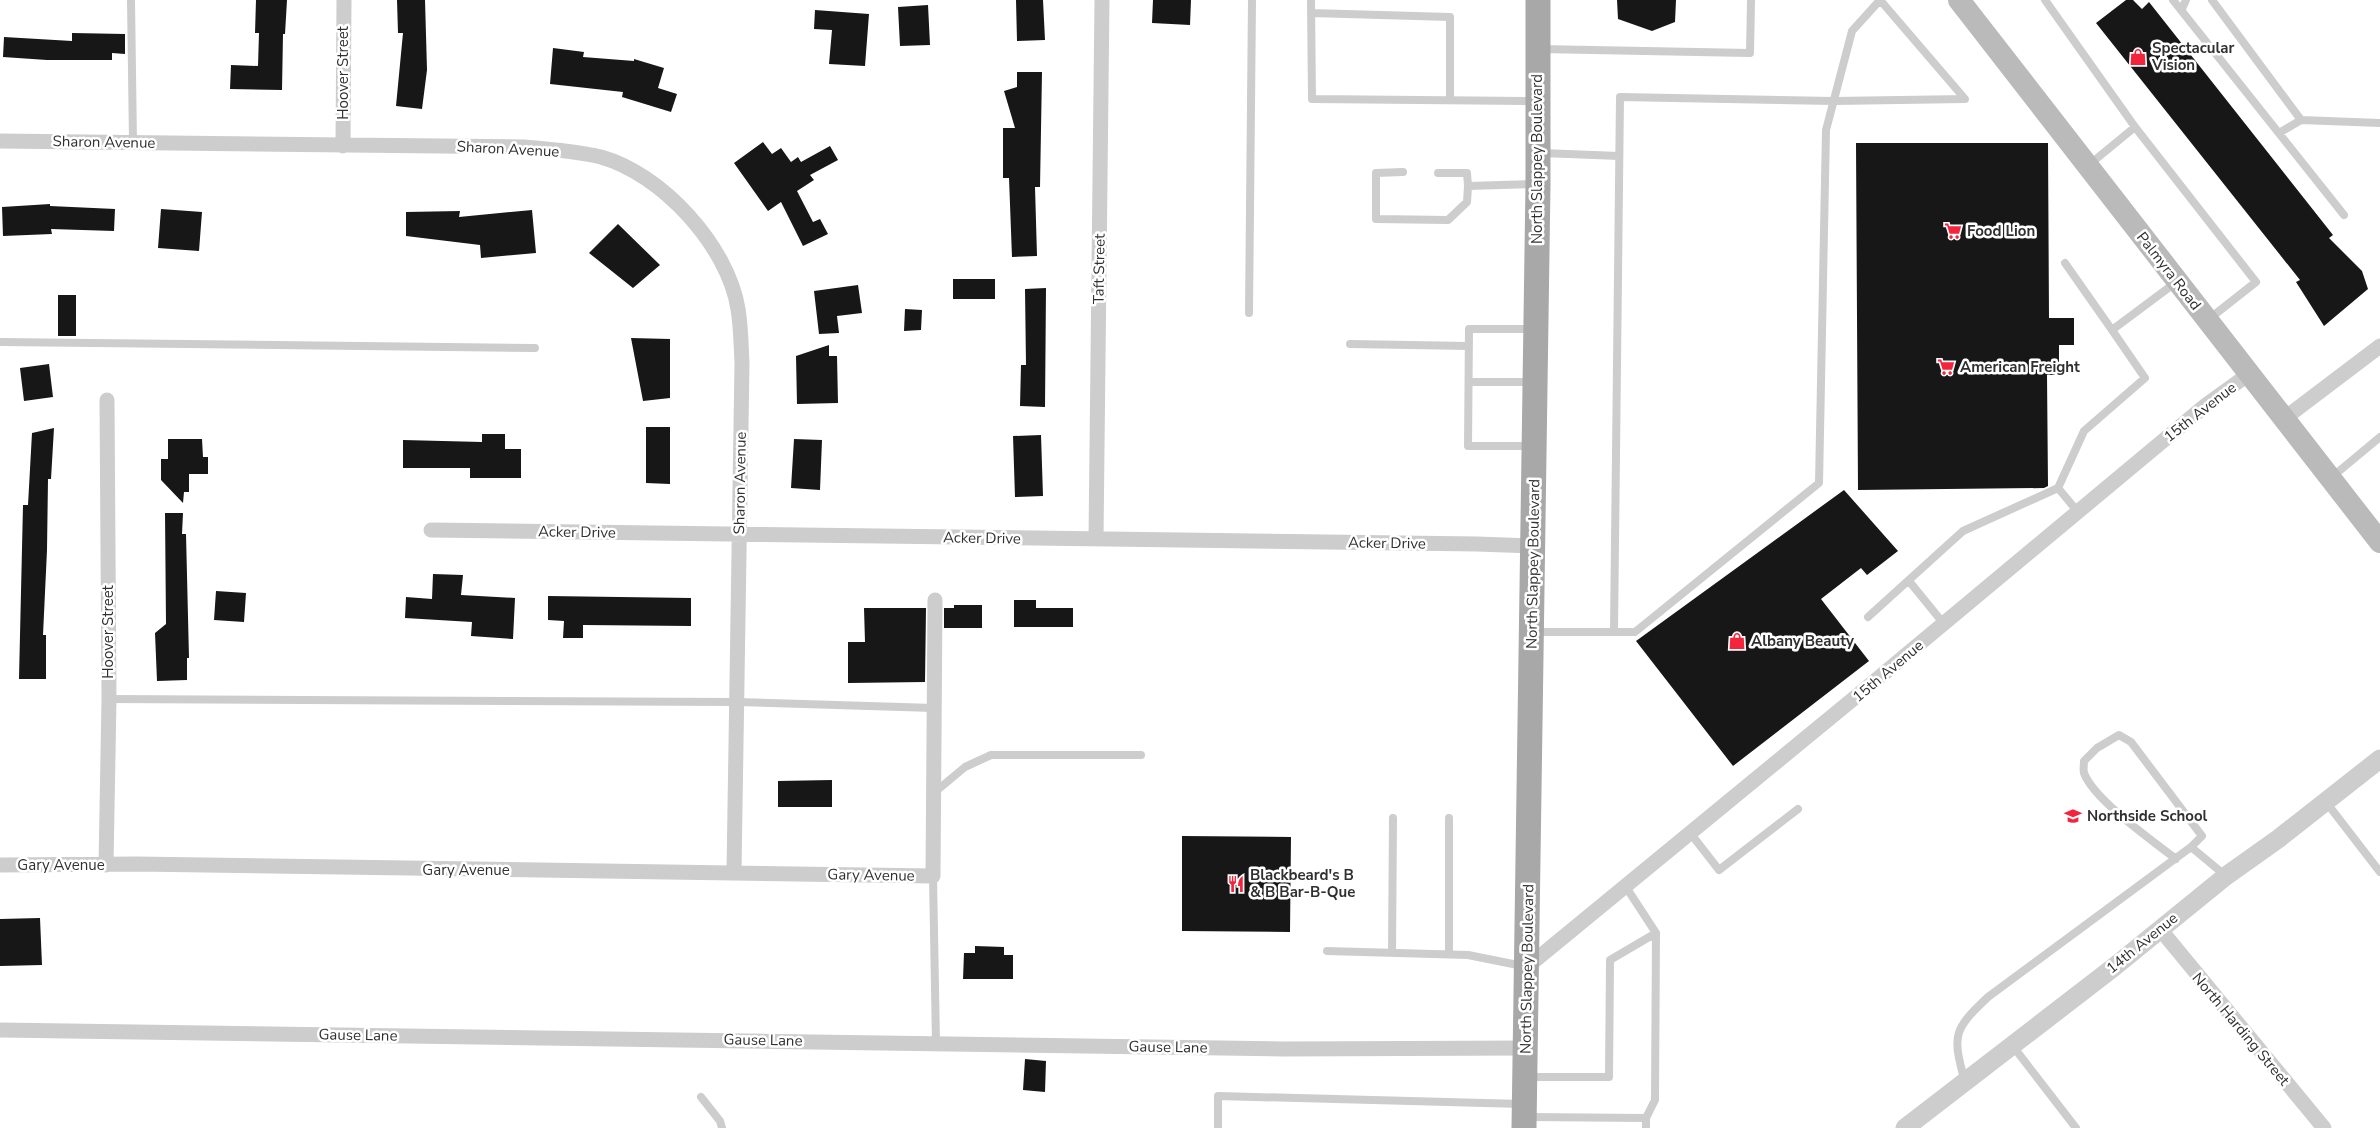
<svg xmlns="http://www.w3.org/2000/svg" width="2380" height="1128" viewBox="0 0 2380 1128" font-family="'Nunito Sans',sans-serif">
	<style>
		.building { fill: #171717 }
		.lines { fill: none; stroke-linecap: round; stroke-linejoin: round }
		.service { stroke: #cdcdcd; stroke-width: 8 }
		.minor { stroke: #cdcdcd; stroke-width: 15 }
		.tertiary { stroke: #cdcdcd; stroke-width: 19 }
		.secondary { stroke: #bababa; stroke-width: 22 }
		.primary { stroke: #a8a8a8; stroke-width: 25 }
		.labels { text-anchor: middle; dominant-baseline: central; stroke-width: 5; stroke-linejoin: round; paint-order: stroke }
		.poi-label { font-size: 15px; font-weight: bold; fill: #303030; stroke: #fff; text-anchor: start }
		.street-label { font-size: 15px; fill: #303030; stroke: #fff }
	</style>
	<rect width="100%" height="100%" fill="#fff"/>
	<path class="building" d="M256 0H287L285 34H283L282 90 230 89 231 65 258 66 259 33H255Z
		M397 0H425L427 70 422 109 396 106 403 33H398Z
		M1016 0H1043L1045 40 1017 41Z
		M1153 0H1191L1190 25 1152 23Z
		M1617 0H1676L1675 22 1652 31 1618 19Z
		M2126 0H2133L2142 9 2149 2 2333 235 2329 238 2362 271 2368 289 2324 326 2296 282 2300 280 2096 23Z
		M928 5 930 45 900 46 898 7Z
		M815 10 869 14 865 66 829 64 832 30 814 29Z
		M72 33 125 34V54L112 53V60H47L3 57 4 37 72 41Z
		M553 48 584 52 583 57 634 61V59L664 68 658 88 677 94 671 112 622 97 623 92 550 84Z
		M1017 72H1042L1040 187H1035L1037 256 1012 257 1009 178H1003V128H1015L1004 91 1017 87Z
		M763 142 772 154 781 148 791 162 798 157 801 162 830 146 838 160 810 175 814 180 797 191 813 222 820 219 828 234 803 246 781 202 768 211 734 163Z
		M1856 143H2048L2049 318H2074V345H2059V375H2047L2048 486 2044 488 1858 490Z
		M50 204V206L115 209 114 231 51 229 52 234 3 236 2 207Z
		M161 209 202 212 199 251 158 248Z
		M532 210 536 253 481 258 480 245 406 236V212L460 211 459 217Z
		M618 224 660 265 633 288 589 253Z
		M953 279H995V299H953Z
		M858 285 862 313 837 316 839 333 819 334 814 291Z
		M1046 288 1045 407 1020 406 1021 365H1026L1025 289Z
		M58 295H76V336H58Z
		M905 309 922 310 921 330 904 331Z
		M631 338 670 339V398L643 401Z
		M829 345V356H837L838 403 797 404 796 356Z
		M49 364 53 397 24 401 20 368Z
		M646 427H670V484L646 483Z
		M54 428 51 479H48L47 550 43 635H46V679H19L23 505H28L32 433Z
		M482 434H505V449H521V478H470V468H403V440L482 442Z
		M1041 435 1043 496 1015 497 1013 436Z
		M168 439H202L203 457H208V474H189V492H184L183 503 161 480V459H168Z
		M794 439 822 440 820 490 791 488Z
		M1844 490 1898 551 1867 575 1861 568 1821 599 1869 661 1733 766 1636 641Z
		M165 513H183L182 534H186L189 658H187V680L157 681 155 633 166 624Z
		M433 574 463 575 461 595 515 598 513 639 471 636 472 622 405 618 406 597 432 599Z
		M216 591 246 593 244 622 214 620Z
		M548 596 691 598V626L583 625V638H563L564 621 548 620Z
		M1014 600H1036V608H1073V627H1014Z
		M954 605H982V628H944V608H954Z
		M864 608H926L925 682 848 683V642H865Z
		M832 780V807H778V781Z
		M1182 836 1291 837 1290 932 1182 931Z
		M40 918 42 965 0 966V919Z
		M975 946 1004 947V955H1013V979H963L964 953H975Z
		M1025 1059 1046 1061 1045 1092 1023 1090Z"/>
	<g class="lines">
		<path class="service" d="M131 0 133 142
			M1311 0 1312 99 1534 101
			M2045 0 2135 127
			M2173 0 2344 215
			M2212 0 2301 120 2380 123
			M2182 9 2186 0
			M1311 13 1450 17V100
			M1540 49 1750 53 1751 0
			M2279 133 2301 120
			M1542 153 1619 156
			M2090 164 2135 127 2256 282 2209 319
			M1403 172 1376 173V219L1448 220 1467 202 1468 186 1536 184
			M1438 173H1467L1468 186
			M2065 263 2112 330 2175 283
			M1249 313 1252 0
			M0 342 535 348
			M1350 344 1469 346
			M1469 382H1532
			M1530 446H1468L1469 329H1533
			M2332 477 2380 437
			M2078 512 2058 488 2084 431 2145 378 2112 330
			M1909 581 1944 624
			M1868 617 1963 531 2058 488
			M1534 632H1635L1819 483 1826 130 1852 31 1880 0
			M1614 632 1620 97 1834 101 1965 99 1880 0
			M109 699 736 702 934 708
			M935 792 965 767 991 755H1141
			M2326 802 2380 872
			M1449 818V954
			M1691 834 1719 870 1798 809
			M2176 859C2153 841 2094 800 2084 773 2083 770 2084 765 2084 761L2097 748 2119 735 2131 742 2202 836 2191 847
			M933 876 936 1043
			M1626 887 1656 933 1655 1100 1646 1118V1128
			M1327 951 1468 955 1523 966
			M1392 953 1393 818
			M2012 1045 2076 1128
			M1529 1077H1609L1610 960 1656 933
			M1965 1082C1952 1035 1953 1030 1988 997L2191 847 2226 876
			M701 1097 720 1121 722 1128
			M1528 1117 1646 1118
			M1218 1128V1096L1522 1104"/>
		<path class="minor" d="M0 141 525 147C550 149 576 151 601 157 662 174 728 246 738 309 741 327 741 345 742 363L734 871
			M343 146 344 0
			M2285 418 2380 346
			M431 530 1477 544 1533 546
			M1096 539 1102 0
			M0 865 137 864 933 876 935 600
			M106 865 109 699 107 400
			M2160 929 2324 1128
			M1527 967 1858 695 2206 405 2249 374
			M0 1030 1283 1049 1526 1048"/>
		<path class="tertiary" d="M1905 1128 2114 967 2226 876 2278 839 2380 759"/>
		<path class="secondary" d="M1959 0 2380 542"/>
		<path class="primary" d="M1524 1128 1538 184V0"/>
	</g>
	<defs>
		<g id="shop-bare" transform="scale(1.35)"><path d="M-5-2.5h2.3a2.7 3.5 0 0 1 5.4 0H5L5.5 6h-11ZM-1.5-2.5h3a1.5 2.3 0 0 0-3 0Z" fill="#f5243d" stroke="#fff" stroke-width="2.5" paint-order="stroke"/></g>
		<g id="supermarket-bare" transform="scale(1.35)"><path d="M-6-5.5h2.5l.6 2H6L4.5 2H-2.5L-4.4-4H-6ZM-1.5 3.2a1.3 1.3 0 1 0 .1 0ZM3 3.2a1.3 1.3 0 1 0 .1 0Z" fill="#f5243d" stroke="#fff" stroke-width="2.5" paint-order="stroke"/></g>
		<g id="school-bare" transform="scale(1.35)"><path d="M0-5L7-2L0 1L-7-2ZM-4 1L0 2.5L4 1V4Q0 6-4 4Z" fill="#f5243d" stroke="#fff" stroke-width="2.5" paint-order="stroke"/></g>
		<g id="restaurant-bare" transform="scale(1.35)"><path d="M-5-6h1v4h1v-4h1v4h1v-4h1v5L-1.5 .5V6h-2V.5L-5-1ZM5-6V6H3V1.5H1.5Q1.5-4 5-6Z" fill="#f5243d" stroke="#fff" stroke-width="2.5" paint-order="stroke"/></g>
	</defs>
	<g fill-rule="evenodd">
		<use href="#shop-bare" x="2138" y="57"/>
		<use href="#supermarket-bare" x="1953" y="231"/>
		<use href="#supermarket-bare" x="1946" y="367"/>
		<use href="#shop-bare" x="1737" y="641"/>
		<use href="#school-bare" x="2073" y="816"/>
		<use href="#restaurant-bare" x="1236" y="884"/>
	</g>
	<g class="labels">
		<g class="poi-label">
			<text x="2152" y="48">Spectacular<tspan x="2152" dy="17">Vision</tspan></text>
			<text x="1967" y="231">Food Lion</text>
			<text x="1960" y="367">American Freight</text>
			<text x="1751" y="641">Albany Beauty</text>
			<text x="2087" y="816">Northside School</text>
			<text x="1250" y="875">Blackbeard's B<tspan x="1250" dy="17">&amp; B Bar-B-Que</tspan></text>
		</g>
		<g class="street-label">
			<text transform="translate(343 73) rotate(-90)">Hoover Street</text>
			<text transform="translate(104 142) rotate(1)">Sharon Avenue</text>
			<text transform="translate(508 149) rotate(3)">Sharon Avenue</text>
			<text transform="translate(1537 159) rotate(-90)">North Slappey Boulevard</text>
			<text transform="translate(1099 269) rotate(-89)">Taft Street</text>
			<text transform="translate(2169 271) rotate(52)">Palmyra Road</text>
			<text transform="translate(2200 412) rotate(-38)">15th Avenue</text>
			<text transform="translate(740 483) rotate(-89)">Sharon Avenue</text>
			<text transform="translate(577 532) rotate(1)">Acker Drive</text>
			<text transform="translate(982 538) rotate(1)">Acker Drive</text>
			<text transform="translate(1387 543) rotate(1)">Acker Drive</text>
			<text transform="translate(1533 564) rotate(-89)">North Slappey Boulevard</text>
			<text transform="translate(108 632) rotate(-90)">Hoover Street</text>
			<text transform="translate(1888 671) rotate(-40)">15th Avenue</text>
			<text x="61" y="865">Gary Avenue</text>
			<text x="466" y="870">Gary Avenue</text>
			<text transform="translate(871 875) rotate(1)">Gary Avenue</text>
			<text transform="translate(2142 943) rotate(-39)">14th Avenue</text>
			<text transform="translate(1527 969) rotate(-89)">North Slappey Boulevard</text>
			<text transform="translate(2241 1029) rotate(50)">North Harding Street</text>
			<text transform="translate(358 1035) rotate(1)">Gause Lane</text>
			<text transform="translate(763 1040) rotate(1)">Gause Lane</text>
			<text transform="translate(1168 1047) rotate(1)">Gause Lane</text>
		</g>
	</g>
</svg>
